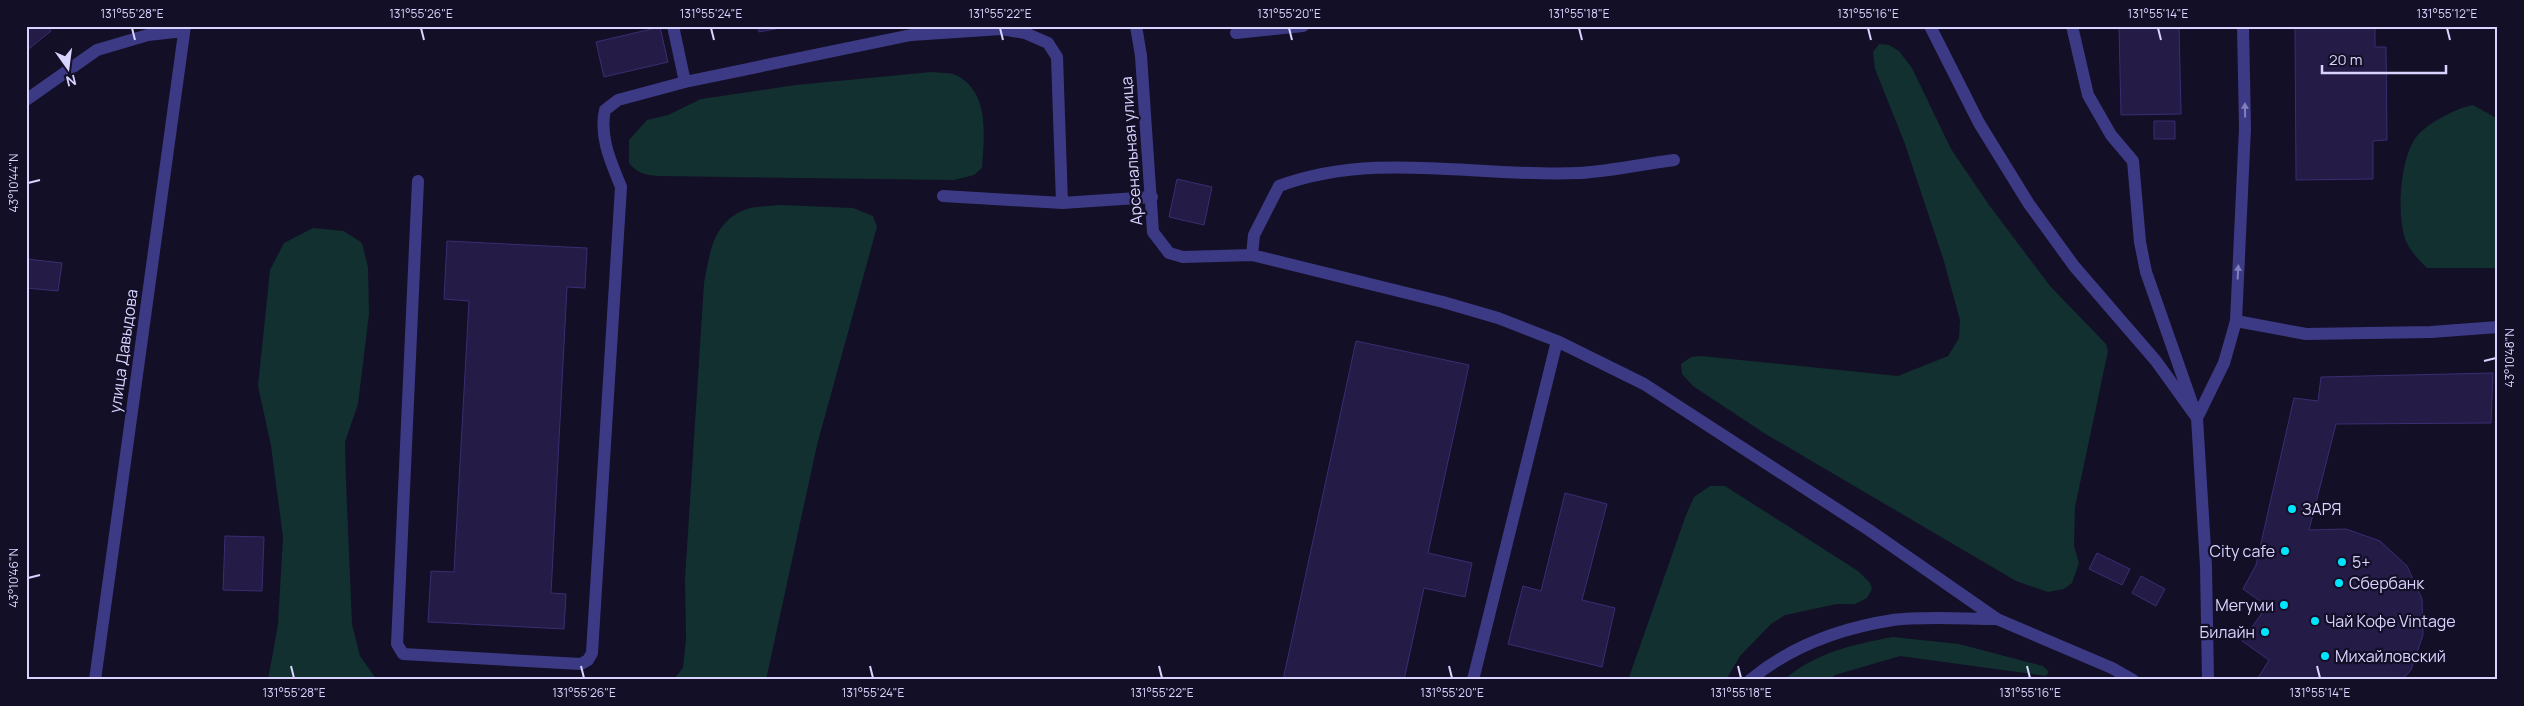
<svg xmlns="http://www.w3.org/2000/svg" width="2524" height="706" viewBox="0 0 2524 706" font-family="Manrope,sans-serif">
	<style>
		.green { fill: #12302f }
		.building { fill: #241b47; stroke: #3b2d73 }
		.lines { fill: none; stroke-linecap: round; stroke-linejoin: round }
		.minor { stroke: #3d3a85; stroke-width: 12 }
		.oneway { fill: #837fbc }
		.ticks { fill: none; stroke: #d9d4ff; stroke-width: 2 }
		.poi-dot { fill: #00e5ff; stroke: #130f26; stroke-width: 2 }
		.labels { text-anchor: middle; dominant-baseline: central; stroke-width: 4.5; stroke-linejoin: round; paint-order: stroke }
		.street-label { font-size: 16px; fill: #d9d4ff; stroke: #130f26 }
		.poi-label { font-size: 16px; fill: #d9d4ff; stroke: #130f26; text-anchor: start }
		.neatline { fill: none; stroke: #d9d4ff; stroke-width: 2 }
		.ticks-label { font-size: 12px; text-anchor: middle; fill: #d9d4ff }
	</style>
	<rect width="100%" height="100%" fill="#130f26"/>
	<path class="green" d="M1879 44 1889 45 1899 51 1912 68 1951 149 1989 205 2050 286 2106 344 2108 351 2075 507 2074 546 2079 563 2072 583 2064 589 2048 592 2016 581 1764 433 1693 386 1682 374 1681 364 1691 357 1701 356 1898 376 1948 356 1959 338 1960 320 1943 258 1905 144 1875 69 1873 52Z
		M931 72C939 73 951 72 958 76 990 94 984 137 982 168L974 175 954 180 658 176C645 175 637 173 629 163V140L647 120 668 115 701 99 796 85Z
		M2473 105 2498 119V268H2427C2419 260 2410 251 2406 241 2396 217 2400 157 2417 136 2428 123 2456 108 2473 105Z
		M782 205 853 208 873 216 877 227 817 445 766 680H673L683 668 686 639 685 579 704 283C710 252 713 221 747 209 757 206 771 206 782 205Z
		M313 228 344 231 362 243 368 267 369 314 358 404 345 442 346 481 352 624 360 656 377 680H268L278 624 283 537 271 446 258 386 270 270 284 243Z
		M1710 486H1725L1858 571 1870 583 1872 589 1867 598 1855 604H1837L1785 615 1771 624 1740 656 1726 680H1628L1686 515 1694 497Z
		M1893 637 1959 644 2043 666 2049 672 2046 676 1900 656 1835 675 1828 680H1784C1814 653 1854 644 1893 637Z"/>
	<path class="building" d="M26 26H47L51 31 26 51Z
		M758 26H786V27L759 32Z
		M2119 26H2179L2181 114 2121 115Z
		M2295 26H2375V47H2386L2387 140 2373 141V179L2296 180Z
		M660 27 668 62 604 77 596 42Z
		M2154 121H2175V139H2154Z
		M1177 179 1212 187 1204 225 1169 217Z
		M447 241 587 248 585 288 567 287 551 593 566 594 564 629 428 622 431 571 454 572 469 301 444 299Z
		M27 259 62 263 58 291 26 288Z
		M1356 341 1469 365 1428 553 1472 563 1465 597 1424 588 1404 680H1283Z
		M2493 373 2491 423 2336 424 2309 530 2346 529 2380 541 2407 566 2422 599 2423 635 2411 670 2402 680H2257L2269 660 2242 641 2267 606 2243 589 2256 565 2294 398 2318 401 2321 377Z
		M1565 493 1607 504 1582 600 1615 608 1602 667 1508 644 1523 586 1541 591Z
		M225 536 264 537 262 591 223 590Z
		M2097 553 2130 569 2122 585 2089 569Z
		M2141 576 2165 589 2156 606 2132 593Z"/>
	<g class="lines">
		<path class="minor" d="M673 26 685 82 911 35 1001 29 1025 33 1048 43 1057 57 1062 203
			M1136 26 1141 56 1153 232 1169 253 1183 257 1252 255 1443 302 1498 318 1557 341 1644 384 1869 530 1997 619 2112 668 2133 680
			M1930 26 1979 123 2029 204 2074 266 2156 361 2197 418
			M2072 26 2088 95 2111 135 2133 161 2140 242 2146 272 2193 406
			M1236 33 1303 26
			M26 100 97 50 148 35 184 31 180 26
			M418 181 397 644 403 654 581 664 588 660 592 653 621 187C611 162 599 137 605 110L618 100 685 82
			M943 196 1062 203 1152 197
			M1252 255 1254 235 1279 186C1376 150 1479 178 1580 173 1611 171 1643 164 1674 160
			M2236 321 2306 334 2431 332 2498 327
			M95 680 185 26
			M1473 680 1557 341
			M1750 680C1791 646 1841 628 1893 620 1923 616 1966 619 1997 619
			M2208 680 2206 566 2197 418 2224 363 2236 321 2245 128 2243 26"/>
	</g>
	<defs><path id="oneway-solid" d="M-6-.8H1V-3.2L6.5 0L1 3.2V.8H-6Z" transform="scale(1.25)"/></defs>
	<g class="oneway">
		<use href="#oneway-solid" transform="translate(2245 110) rotate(-91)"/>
		<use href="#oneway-solid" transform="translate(2238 272) rotate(-87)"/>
	</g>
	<path class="ticks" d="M132 28 135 40M421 28 424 40M711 28 714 40M1000 28 1003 40M1289 28 1292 40M1579 28 1582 40M1868 28 1871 40M2158 28 2161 40M2447 28 2450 40M28 183 40 180M2484 361 2496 358M28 578 40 575M291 666 294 678M581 666 584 678M870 666 873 678M1159 666 1162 678M1449 666 1452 678M1738 666 1741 678M2027 666 2030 678M2317 666 2320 678"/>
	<g class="poi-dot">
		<circle cx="2292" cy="509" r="5"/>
		<circle cx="2285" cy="551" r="5"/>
		<circle cx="2342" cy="562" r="5"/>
		<circle cx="2339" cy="583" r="5"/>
		<circle cx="2284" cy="605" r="5"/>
		<circle cx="2315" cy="621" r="5"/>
		<circle cx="2265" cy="632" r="5"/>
		<circle cx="2325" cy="656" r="5"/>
	</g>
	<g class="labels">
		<g class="street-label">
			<text transform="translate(1131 151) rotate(-94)">Арсенальная улица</text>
			<text transform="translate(123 351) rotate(-82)">улица Давыдова</text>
		</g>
		<g class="poi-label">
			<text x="2302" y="509">ЗАРЯ</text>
			<text x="2275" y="551" text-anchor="end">City cafe</text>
			<text x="2352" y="562">5+</text>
			<text x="2349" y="583">Сбербанк</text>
			<text x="2274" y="605" text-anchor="end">Мегуми</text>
			<text x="2325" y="621">Чай Кофе Vintage</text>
			<text x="2255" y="632" text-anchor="end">Билайн</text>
			<text x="2335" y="656">Михайловский</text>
		</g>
	</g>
	<rect width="2524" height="706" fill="none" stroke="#130f26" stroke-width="55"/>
	<g transform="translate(68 68) rotate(166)" stroke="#130f26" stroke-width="4" paint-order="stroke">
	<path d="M0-4L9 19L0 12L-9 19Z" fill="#d9d4ff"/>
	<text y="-8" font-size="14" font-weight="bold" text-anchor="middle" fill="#d9d4ff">N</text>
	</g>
	<path d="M2322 65v8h124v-8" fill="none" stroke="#d9d4ff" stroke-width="2.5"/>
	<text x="2329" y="65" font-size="15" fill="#d9d4ff" stroke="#130f26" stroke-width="4" paint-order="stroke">20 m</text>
	<rect x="28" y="28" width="2468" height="650" class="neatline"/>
	<g class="ticks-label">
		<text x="132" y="18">131°55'28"E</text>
		<text x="421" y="18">131°55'26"E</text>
		<text x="711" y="18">131°55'24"E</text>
		<text x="1000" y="18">131°55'22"E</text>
		<text x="1289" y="18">131°55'20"E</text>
		<text x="1579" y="18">131°55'18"E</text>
		<text x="1868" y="18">131°55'16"E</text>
		<text x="2158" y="18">131°55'14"E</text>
		<text x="2447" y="18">131°55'12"E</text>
		<text transform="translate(14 183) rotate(-90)" y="4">43°10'44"N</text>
		<text transform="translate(2510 358) rotate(-90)" y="4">43°10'48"N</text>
		<text transform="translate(14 578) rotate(-90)" y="4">43°10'46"N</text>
		<text x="294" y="697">131°55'28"E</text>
		<text x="584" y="697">131°55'26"E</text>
		<text x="873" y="697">131°55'24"E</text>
		<text x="1162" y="697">131°55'22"E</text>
		<text x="1452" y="697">131°55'20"E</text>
		<text x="1741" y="697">131°55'18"E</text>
		<text x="2030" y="697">131°55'16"E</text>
		<text x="2320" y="697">131°55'14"E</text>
	</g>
</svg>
